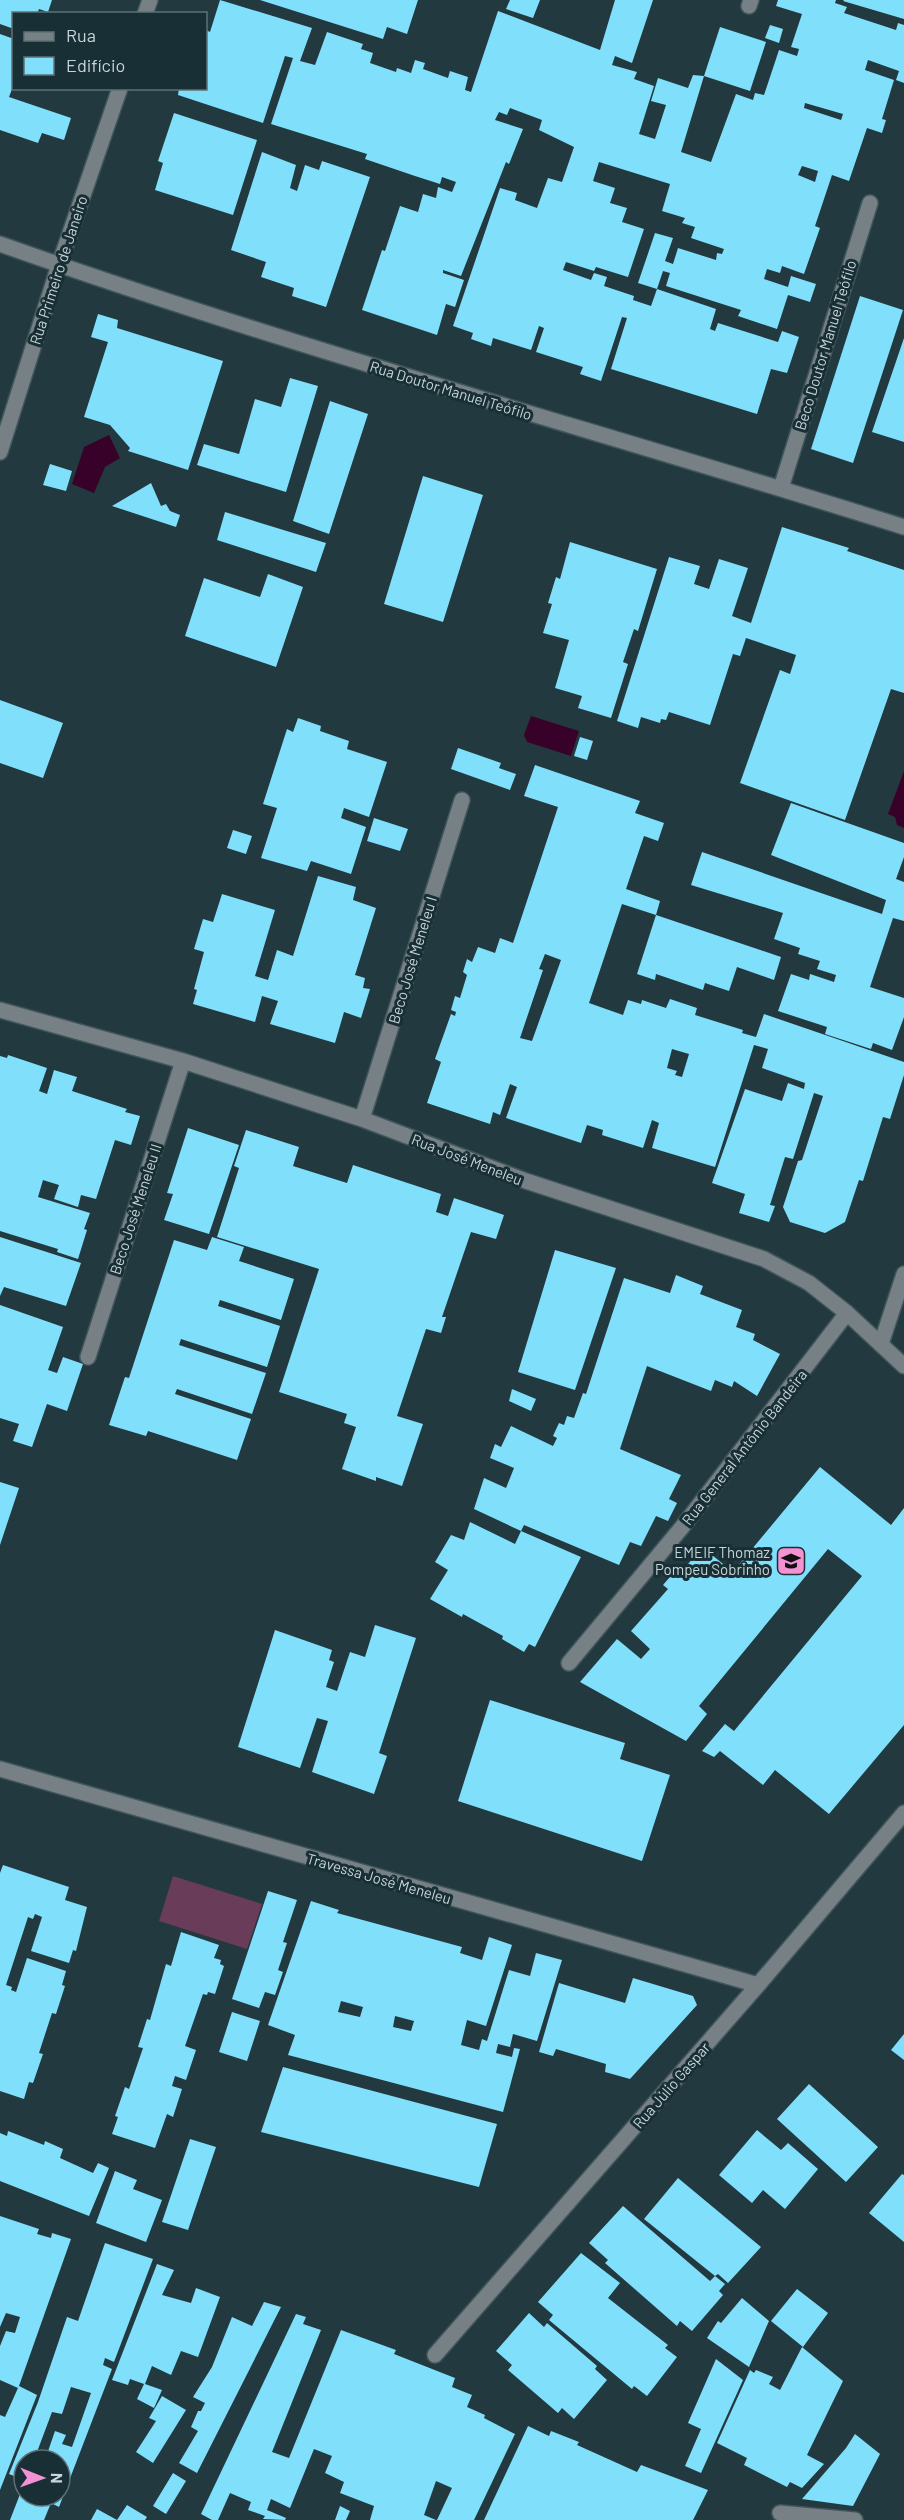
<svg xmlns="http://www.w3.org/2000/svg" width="904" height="2520" viewBox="0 0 904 2520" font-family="Barlow,sans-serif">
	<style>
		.green { fill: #693c5a }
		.water { fill: #38012a }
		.building { fill: #80e0fc; fill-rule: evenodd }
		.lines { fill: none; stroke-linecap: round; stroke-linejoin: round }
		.minor-casing { stroke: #40555b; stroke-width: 18 }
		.minor { stroke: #778185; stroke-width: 15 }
		.labels { text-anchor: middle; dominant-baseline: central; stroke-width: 6; stroke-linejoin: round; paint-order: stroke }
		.street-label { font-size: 15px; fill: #c7d4d8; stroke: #182f35 }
		.poi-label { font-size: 15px; fill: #c7d4d8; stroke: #182f35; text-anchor: end }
	</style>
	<rect width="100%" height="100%" fill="#223940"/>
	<path class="green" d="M173 1876 262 1904 247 1949 159 1921Z"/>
	<path class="water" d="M109 435 120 458 105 467 94 493 72 484 84 447Z
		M531 716 579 731 571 756 527 742 524 735Z
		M904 771V828L897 825 895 817 888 814Z"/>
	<path class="building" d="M0 0H52L48 12 39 9 37 14H14V29L0 24Z
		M220 0 312 28 300 61 315 65 327 32 363 44 361 49 373 53 370 63 396 72 397 68 411 73 415 60 425 63 423 69 448 78 450 71 468 77 465 90 471 92 498 11 600 50 615 0H653L632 63 615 56 612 65 637 72 634 79 654 86 639 134 655 139 666 105 651 101 658 78 688 88 693 75 704 76 681 152 711 162 736 94 753 100 755 93 764 95 779 50 797 56 799 49 791 47 802 14 776 6 778 0H836L835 3 847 7 844 13 896 30 898 23 904 25V83L896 80 899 71 868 60 865 70 894 80 882 119 886 120 882 133 867 128 849 181 832 175 815 226 820 228 804 274 782 266 780 273 767 269 764 279 788 287 791 276 816 284 810 302 788 295 777 329 738 316 741 310 666 286 670 273 663 271 657 289 638 283 655 233 673 238 665 261 673 264 678 248 716 260 717 253 722 254 724 249 691 238 695 227 682 223 685 218 662 211 670 184 599 162 593 181 615 188 610 203 627 208 622 222 644 229 628 277 596 267 594 271 566 262 563 270 591 280 594 273 607 277 604 286 634 296 633 300 651 306 657 289 716 309 710 329 715 331 718 323 778 342 782 331 799 337 787 373 771 369 757 414 611 369 627 318 622 317 601 381 580 374 583 367 536 352 544 328 539 326 531 350 493 338 491 346 471 339 473 333 453 326 500 188 517 193 515 200 537 208 548 178 562 182 574 147 539 130 542 120 510 108 507 115 499 112 495 120 523 129 509 164 506 162 461 276 443 270V273L464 280 455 307 446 304 437 335 362 310 382 250 385 251 400 206 418 212 423 194 436 198 438 187 452 192 456 182 442 177 440 184 415 176 365 159 367 154 271 124 293 58 285 56 263 123 178 95 179 88H206V30L210 32ZM805 103 843 114 841 120 804 108ZM802 166 818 171 815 182 798 175Z
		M260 0H418L407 34 387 27 383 39Z
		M510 0H540L533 18 506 9Z
		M844 0H904V19L843 1Z
		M770 25 783 29 779 43 765 38Z
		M720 27 766 42 750 91 704 76Z
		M0 34 14 39V84L9 97 71 118 64 140 42 133 38 143 0 130Z
		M174 113 257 140 233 215 155 190 163 163 158 161Z
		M262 152 296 165 290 188 297 191 305 165 319 170 322 161 370 177 326 307 292 296 294 288 261 277 266 262 231 250Z
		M860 296 903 310 853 463 811 449Z
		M98 314 118 320 117 328 223 361 188 470 128 451 130 448 110 425 84 417 108 342 91 337Z
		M904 338V442L872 432Z
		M290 378 318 386 286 492 197 465 204 444 239 454 255 399 281 407Z
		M330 401 368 414 329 534 293 521Z
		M50 464 72 471 66 491 43 485Z
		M423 476 483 495 443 622 384 604Z
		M151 483 161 506 166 504 170 511 180 515 176 527 112 506Z
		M225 512 326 543 316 572 217 540Z
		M782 527 849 548 847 551 904 570V693L891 689 845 820 740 783 780 670 790 674 796 655 746 638 740 656 733 654 710 725 669 712 666 720 661 719 660 723 641 717 638 728 617 721 669 557 700 566 694 584 709 589 719 559 748 568 732 616 751 623Z
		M570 542 657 569 638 631 634 629 623 662 628 664 611 718 578 708 582 696 555 688 569 640 543 633 552 604 548 603 556 577 560 579Z
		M268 574 303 587 276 667 185 636 204 578 260 597Z
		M0 700 63 723 43 778 0 763Z
		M298 718 321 726 320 731 349 741 347 749 387 762 369 817 344 808 341 818 366 827 351 874 311 861 307 871 261 858 277 808 263 804 287 729 293 732Z
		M580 737 593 741 587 760 574 756Z
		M458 748 501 763 499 768 516 774 510 790 451 769Z
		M535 765 640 801 635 813 664 823 658 841 644 836 626 889 660 901 656 915 781 957 774 980 737 967 729 991 705 983 703 990 656 974 655 980 637 974 656 915 622 904 589 1003 623 1015 628 1000 641 1004 642 1000 666 1008 670 999 697 1008 695 1015 743 1030 742 1033 756 1037 764 1014 904 1062V1075L890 1119 883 1117 863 1181 859 1180 845 1222 825 1233 790 1222 783 1207 798 1161 802 1160 823 1096 814 1093 793 1159 785 1157 770 1205 775 1206 769 1222 739 1213 745 1194 712 1183 745 1089 782 1101 788 1083 804 1089 805 1083 762 1068 768 1049 754 1045 715 1167 652 1148 659 1123 652 1120 643 1148 602 1135 603 1130 587 1125 581 1143 506 1118 517 1087 510 1084 500 1115 493 1112 490 1124 427 1103 441 1062 435 1059 451 1014 455 1016 456 1012 451 1010 455 996 460 998 467 975 463 972 467 959 472 962 478 947 495 953 500 938 513 943 558 807 524 796ZM545 954 561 960 532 1041 520 1038 543 970 539 969ZM672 1049 689 1054 682 1077 675 1075 677 1071 667 1068Z
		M791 803 904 843V857L896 879 904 882V921L893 918 870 987 904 998V1017L892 1050 873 1043 871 1049 825 1034 827 1027 778 1011 791 974 809 980 810 974 834 982 836 975 817 969 820 961 798 954 800 948 774 939 783 913 691 885 702 852 882 914 886 900 771 855Z
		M374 818 408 829 400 851 367 841Z
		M233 830 252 836 246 854 227 848Z
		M318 876 356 887 353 900 376 908 355 975 365 978 363 988 370 989 361 1018 344 1012 335 1043 270 1024 278 1001 262 996 255 1022 193 1004 197 990 194 989 204 952 194 949 203 919 213 922 222 894 275 910 255 976 268 980 277 950 293 956Z
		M8 1055 47 1068 39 1091 47 1094 54 1070 77 1077 72 1091 127 1109 125 1112 140 1116 131 1145 115 1140 96 1199 81 1195 78 1207 54 1199 59 1185 43 1180 38 1197 90 1213 84 1229 87 1230 78 1259 57 1252 58 1249 0 1231V1056L7 1058Z
		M188 1128 239 1145 209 1234 164 1220 173 1194 167 1193Z
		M246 1130 299 1147 293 1166 347 1183 353 1165 441 1194 436 1212 448 1216 454 1198 504 1215 496 1239 471 1232 442 1317H446L441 1333 426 1329 397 1416 423 1424 402 1486 376 1477V1481L342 1469 356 1427 344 1423 347 1414 279 1392 319 1269 217 1237 239 1168 234 1166Z
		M0 1237 81 1263 66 1306 4 1287 0 1296Z
		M212 1237 244 1247 239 1261 294 1279 281 1320 220 1300 218 1306 280 1326 267 1367 181 1339 179 1345 266 1373 252 1414 177 1389 175 1394 251 1419 237 1460 148 1431 146 1436 109 1425 125 1377 129 1378 174 1240 207 1250Z
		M555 1250 616 1268 575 1390 518 1372Z
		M676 1275 703 1286 700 1294 742 1310 736 1327 755 1334 753 1340 780 1354 757 1396 734 1381 732 1387 715 1380 711 1391 647 1366 620 1449 681 1475 669 1499 677 1503 668 1521 656 1516 641 1546 630 1542 619 1565 524 1525 521 1531 474 1509 484 1478 506 1488 514 1468 490 1458 495 1444 501 1447 511 1426 553 1446 557 1438 553 1436 559 1423 564 1425 567 1416 574 1418 583 1393 586 1394 624 1278 670 1293Z
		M0 1305 63 1327 48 1370 57 1373 63 1357 83 1364 67 1411 47 1404 32 1447 13 1441 19 1424 0 1418Z
		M512 1389 536 1399 531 1411 509 1401Z
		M820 1467 891 1525 904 1508V1725L829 1814 775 1770 763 1785 720 1751 714 1757 702 1751 725 1724 734 1731 862 1576 828 1549 699 1706 707 1714 686 1741 580 1682 617 1639 641 1659 650 1649 631 1631 668 1589 663 1585 681 1564 684 1569 702 1547 733 1572Z
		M0 1482 19 1488 0 1545Z
		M470 1522 515 1544 521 1531 581 1557 535 1647 529 1644 524 1652 502 1639 503 1636 463 1614 462 1617 430 1599 448 1570 435 1562 451 1535 464 1540Z
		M375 1625 416 1638 379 1753 387 1756 374 1794 312 1772 328 1721 317 1718 300 1768 238 1747 275 1630 332 1650 329 1660 334 1662 326 1687 337 1691 350 1652 365 1657Z
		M490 1700 625 1743 620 1759 670 1775 642 1861 458 1801Z
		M3 1865 69 1887 65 1900 87 1907 76 1951 73 1950 69 1963 31 1951 42 1917 35 1914 33 1919 28 1917 6 1985 12 1987 11 1990 16 1992 27 1958 66 1971 62 1985 65 1986 56 2014 52 2013 39 2053 43 2054 33 2083 29 2082 24 2099 0 2091V1873Z
		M268 1891 297 1900 283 1942 287 1943 278 1970 283 1972 275 1995 265 1992 259 2008 232 1999Z
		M311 1901 339 1910 337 1913 462 1947 460 1953 482 1960 489 1937 512 1945 486 2026 467 2020 461 2045 479 2050 482 2039 487 2041 509 1970 530 1976 536 1953 562 1960 537 2041 513 2034 510 2047 498 2044 496 2053 512 2057 514 2048 520 2049 503 2112 288 2055 295 2035 268 2025ZM341 2001 363 2007 360 2017 338 2012ZM395 2016 414 2021 411 2031 393 2027Z
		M181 1932 219 1945 214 1958 221 1960 220 1964 224 1966 215 1994 208 1992 207 1995 203 1994 185 2046 196 2050 186 2080 175 2076 172 2086 182 2089 173 2117 167 2114 155 2148 112 2134 118 2117 115 2116 125 2087 129 2089 143 2048 138 2047 147 2019 150 2020 166 1964 171 1966Z
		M633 1978 693 1996 697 2005 630 2079 605 2072 606 2064 556 2049 553 2056 539 2052 559 1983 625 2003Z
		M232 2012 260 2021 247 2061 219 2052Z
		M904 2034V2060L891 2050Z
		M283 2067 497 2124 479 2187 261 2132Z
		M809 2084 878 2147 846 2182 777 2119Z
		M757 2130 781 2150 788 2143 818 2169 785 2209 763 2190 752 2203 719 2175Z
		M8 2131 44 2145 45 2141 63 2149 60 2158 93 2173 98 2163 109 2168 89 2216 0 2181V2133L7 2136Z
		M190 2139 216 2147 188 2230 162 2222Z
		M115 2171 137 2180 133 2189 162 2200 146 2242 96 2223Z
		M902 2174 904 2175V2242L869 2213Z
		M678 2178 761 2247 728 2283 718 2274 715 2276 644 2219Z
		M623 2206 710 2281 715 2276 725 2284 719 2291 723 2295 692 2331 680 2321 677 2326 605 2263 608 2260 589 2243Z
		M0 2216 39 2229 37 2234 51 2238 52 2233 71 2239 19 2386 37 2395 0 2490V2415L5 2417 18 2388 0 2380V2346L6 2331 15 2333 20 2317 6 2313 0 2327Z
		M105 2243 153 2259 114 2362 105 2358 103 2365 112 2369 59 2507 51 2503 44 2520H10L24 2484V2496H60V2460H45L55 2431 66 2435 62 2444 72 2447 91 2393 71 2387 62 2414 52 2412 34 2460H24V2475L20 2473 19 2478 9 2474 38 2402 67 2317 78 2321Z
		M581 2253 620 2283 608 2298 668 2345 665 2348 677 2357 647 2396 634 2386 632 2389 549 2320 553 2315 538 2302Z
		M157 2264 174 2270 162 2295 191 2303 196 2288 220 2297 198 2357 181 2351 171 2375 152 2366 145 2384 162 2390 154 2408 137 2399 144 2384 130 2379 128 2385 112 2380Z
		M797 2289 828 2313 803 2347 771 2321Z
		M742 2298 769 2321 749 2367 707 2338 718 2321 721 2323Z
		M264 2302 281 2307 197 2473 179 2463 198 2431 191 2427 198 2411H201L205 2403 193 2397 212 2367 232 2317 252 2326Z
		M529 2313 544 2327 547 2323 597 2366 595 2369 607 2380 574 2419 562 2408 558 2413 508 2370 512 2365 496 2351Z
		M296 2314 306 2317 303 2324 321 2330 272 2452 289 2458 341 2330 396 2350 394 2354 455 2378 452 2387 472 2395 467 2407 485 2415 484 2418 515 2434 474 2520H437L452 2488 436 2481 424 2515 436 2520H370L374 2506 340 2493 344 2482 325 2473 332 2456 314 2449 290 2508 271 2499 267 2510 286 2518 285 2520 263 2519 265 2516 248 2510 251 2502 230 2493 218 2520H212L201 2514Z
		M802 2347 843 2381 807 2455 824 2464 802 2488 790 2482 787 2487 744 2465 747 2458 717 2443 750 2370 754 2373 756 2370 773 2377 769 2384 780 2390Z
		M716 2359 743 2380 701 2473 685 2466 701 2429 688 2423Z
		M162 2396 186 2410 153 2463 136 2452 156 2421 149 2418Z
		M528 2426 549 2436 551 2431 579 2442 577 2445 637 2472 641 2465 708 2490 693 2520H484Z
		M855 2434 880 2454 853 2506 802 2499 846 2448Z
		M173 2473 186 2481 166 2514 153 2506Z
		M127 2505 147 2517 145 2520H117Z
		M340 2506 350 2511 346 2520H335Z
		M97 2509 117 2520H91Z"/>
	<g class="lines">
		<g class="minor-casing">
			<path id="minor" d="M749 6 751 0
				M145 14 150 0
				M0 244C298 350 603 432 904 527
				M0 452 59 265 120 88
				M781 488 870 203
				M0 1010 183 1061 362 1119 526 1181 764 1259 809 1283 847 1313 904 1366
				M362 1119 462 800
				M881 1344 904 1274
				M88 1357 183 1061
				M569 1663 683 1526 847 1313
				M0 1769 758 1985
				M435 2355 758 1985 904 1813
				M780 2513 855 2520"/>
		</g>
		<use href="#minor" class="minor"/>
	</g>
	<defs>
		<g id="school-square" transform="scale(1.5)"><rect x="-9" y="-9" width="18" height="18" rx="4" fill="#f491d3" stroke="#182f35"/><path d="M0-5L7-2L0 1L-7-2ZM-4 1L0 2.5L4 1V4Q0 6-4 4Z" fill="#111"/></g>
	</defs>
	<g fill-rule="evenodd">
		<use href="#school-square" x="791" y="1561"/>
	</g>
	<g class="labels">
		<g class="street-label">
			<text transform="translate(58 270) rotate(-72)">Rua Primeiro de Janeiro</text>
			<text transform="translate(825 345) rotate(-73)">Beco Doutor Manuel Teófilo</text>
			<text transform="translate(451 390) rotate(17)">Rua Doutor Manuel Teófilo</text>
			<text transform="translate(412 960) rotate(-73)">Beco José Meneleu I</text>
			<text transform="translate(467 1159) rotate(21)">Rua José Meneleu</text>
			<text transform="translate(135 1209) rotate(-72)">Beco José Meneleu II</text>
			<text transform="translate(744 1447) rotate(-52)">Rua General Antônio Bandeira</text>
			<text transform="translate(379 1878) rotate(16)">Travessa José Meneleu</text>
			<text transform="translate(671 2085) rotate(-49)">Rua Júlio Gaspar</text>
		</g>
		<g class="poi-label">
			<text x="770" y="1552">EMEIF Thomaz<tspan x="770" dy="17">Pompeu Sobrinho</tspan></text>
		</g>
	</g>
	<rect x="12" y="12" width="195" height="78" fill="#182f35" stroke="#5e7176" stroke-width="1.5"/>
	<rect x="24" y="32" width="30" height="9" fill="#778185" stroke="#5e7176" stroke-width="1.5"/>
	<text x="66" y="42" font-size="18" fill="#c7d4d8">Rua</text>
	<rect x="24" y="57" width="30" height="18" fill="#80e0fc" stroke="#5e7176" stroke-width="1.5"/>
	<text x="66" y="72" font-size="18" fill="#c7d4d8">Edifício</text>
	<g transform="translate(42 2478) rotate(91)"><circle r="28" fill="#182f35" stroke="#5e7176" stroke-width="1.5"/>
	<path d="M0-4.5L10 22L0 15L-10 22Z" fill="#f491d3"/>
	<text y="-9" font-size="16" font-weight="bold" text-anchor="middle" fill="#c7d4d8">N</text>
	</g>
</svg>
